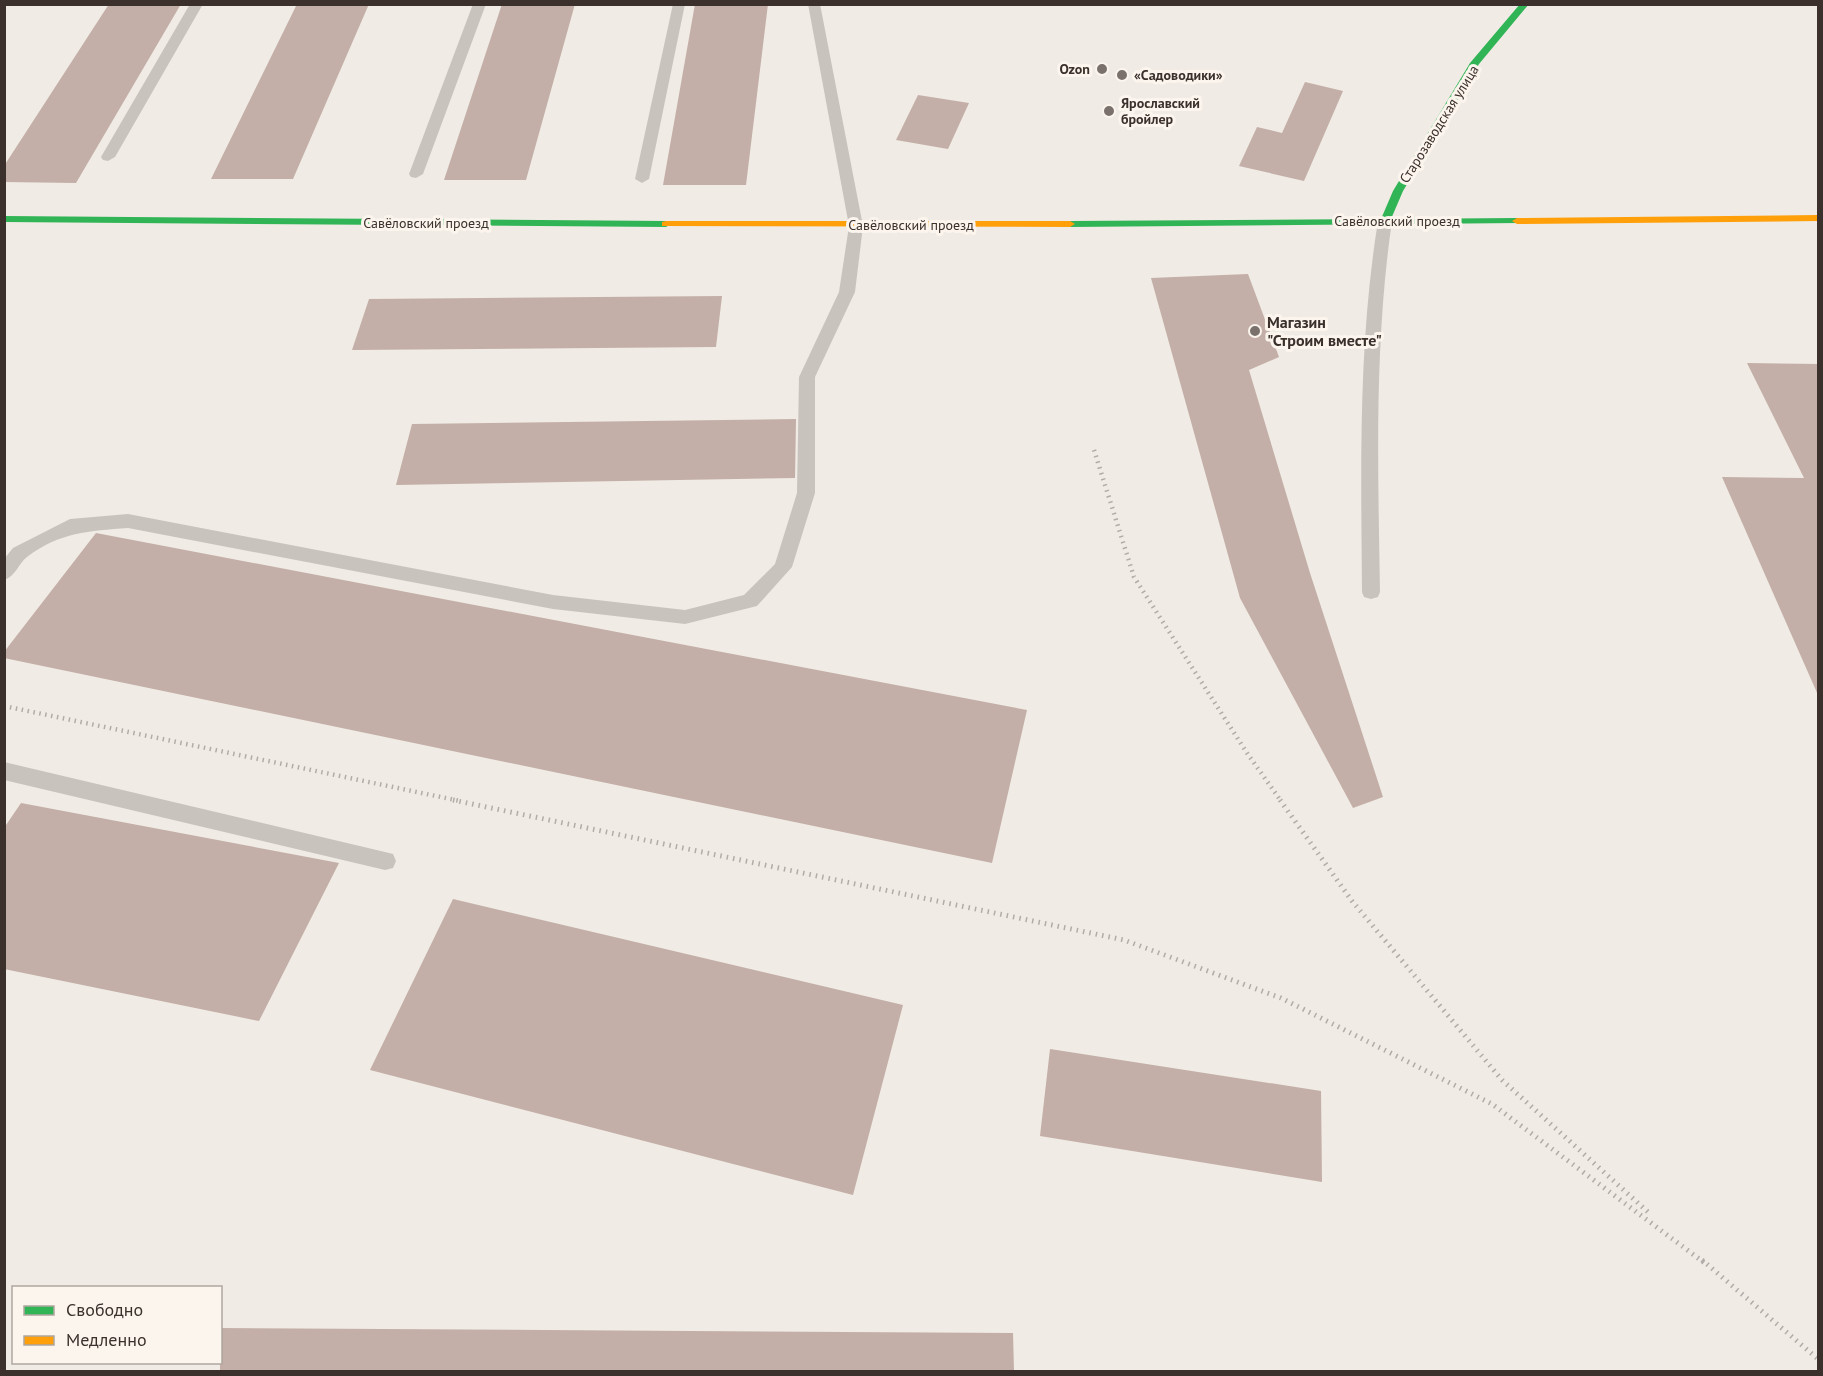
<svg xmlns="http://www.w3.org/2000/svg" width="1823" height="1376" viewBox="0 0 1823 1376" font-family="'PT Sans',sans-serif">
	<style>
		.building { fill: #c3afa7 }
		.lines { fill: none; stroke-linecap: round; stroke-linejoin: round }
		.lane { fill: #c9c3be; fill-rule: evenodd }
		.fast { fill: #30b455; fill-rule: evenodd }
		.slow { fill: #ff9f0a; fill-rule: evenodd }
		.rail-far1 { stroke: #b1aca8; stroke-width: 4.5; stroke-dasharray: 1.5 4.5; stroke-linecap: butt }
		.rail { stroke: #b1aca8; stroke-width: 5; stroke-dasharray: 1.5 5; stroke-linecap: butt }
		.poi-dot { fill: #7a716c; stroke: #fbf5ee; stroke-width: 2 }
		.labels { text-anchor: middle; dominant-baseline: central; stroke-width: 6; stroke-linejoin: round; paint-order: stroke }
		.far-poi-label { font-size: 14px; font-weight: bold; fill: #3b302b; stroke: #fbf5ee; text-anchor: start }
		.far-street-label { font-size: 14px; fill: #3b302b; stroke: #fbf5ee }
		.poi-label { font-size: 16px; font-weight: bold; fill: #3b302b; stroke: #fbf5ee; text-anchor: start }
	</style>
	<rect width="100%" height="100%" fill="#f0ebe5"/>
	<path class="building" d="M109 4H181L76 183 4 182V166Z
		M297 4H369L293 179H211Z
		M502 4H575L526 180H444Z
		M695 4H768L746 185H663Z
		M1305 82 1343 91 1304 181 1239 166 1257 127 1282 133Z
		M918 95 969 103 948 149 896 140Z
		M1248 274 1279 357 1249 370 1310 573 1383 797 1353 808 1240 598 1151 278Z
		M722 296 716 347 352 350 369 299Z
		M1747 363 1818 364V695L1722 477 1804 478Z
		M796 419 795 478 396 485 412 424Z
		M96 533 1027 710 992 863 4 658V652Z
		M21 803 339 863 259 1021 4 969V828Z
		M453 899 903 1005 853 1195 370 1070Z
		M1050 1049 1321 1091 1322 1182 1040 1136Z
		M220 1328 1013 1333 1014 1371H220Z"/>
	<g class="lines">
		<path class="lane" d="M190 4H203L115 157 108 161 103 160 101 157Z
			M473 4H486L423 174 416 178 411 177 409 174Z
			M673 4H685L649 179 642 183 635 179Z
			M808 4H820L863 226 855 292 815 377V493L792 567 757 606 685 624 553 609 128 528C89 531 60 532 27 557 18 564 16 576 4 580V559L13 548 70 519 128 514 553 595 685 610 744 595 775 564 797 493 799 377 839 292 849 226Z
			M1385 216 1392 221C1374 344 1378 468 1380 592L1378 597 1371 599 1364 597 1362 592C1361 467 1358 344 1378 221Z
			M4 762 385 852 393 854 396 861 393 868 385 870 4 780Z"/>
		<path class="fast" d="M1520 4H1529L1479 64 1403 191 1391 219 1517 218 1521 219V223L1070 227 1065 224 1070 221 1381 219 1393 191 1470 63Z
			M4 216 666 221 671 224 666 227 4 222Z"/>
		<path class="slow" d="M1818 215V221L1517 224 1512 221 1517 218Z
			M666 221H1070L1075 224 1070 227 662 226V222Z"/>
		<path class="rail-far1" d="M1094 450 1134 577 1247 753 1281 801
			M4 706 460 801"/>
		<path class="rail" d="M453 800 1124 940 1281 998 1492 1104 1706 1264
			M1280 800 1352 901 1502 1080 1648 1212
			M1702 1260 1818 1359"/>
	</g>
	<g class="poi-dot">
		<circle cx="1102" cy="69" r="6"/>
		<circle cx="1122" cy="75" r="6"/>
		<circle cx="1109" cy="111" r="6"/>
		<circle cx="1255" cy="331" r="6"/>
	</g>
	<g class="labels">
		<g class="far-poi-label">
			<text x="1090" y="69" text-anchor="end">Ozon</text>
			<text x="1134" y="75">«Садоводики»</text>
			<text x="1121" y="103">Ярославский<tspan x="1121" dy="16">бройлер</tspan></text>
		</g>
		<g class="far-street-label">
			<text transform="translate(1439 124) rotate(-58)">Старозаводская улица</text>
			<text x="1397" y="221">Савёловский проезд</text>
			<text x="426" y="223">Савёловский проезд</text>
			<text x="911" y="225">Савёловский проезд</text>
		</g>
		<g class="poi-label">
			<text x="1267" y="322">Магазин<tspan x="1267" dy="18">"Строим вместе"</tspan></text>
		</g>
	</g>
	<rect width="1823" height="1376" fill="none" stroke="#3b302b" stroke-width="12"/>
	<rect x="12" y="1286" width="210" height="78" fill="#fbf5ee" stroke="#aea6a0" stroke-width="1.5"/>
	<rect x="24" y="1306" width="30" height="9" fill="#30b455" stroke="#aea6a0" stroke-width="1.5"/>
	<text x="66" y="1316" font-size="18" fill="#3b302b">Свободно</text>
	<rect x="24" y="1336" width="30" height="9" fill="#ff9f0a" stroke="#aea6a0" stroke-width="1.5"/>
	<text x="66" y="1346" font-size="18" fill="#3b302b">Медленно</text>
</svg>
